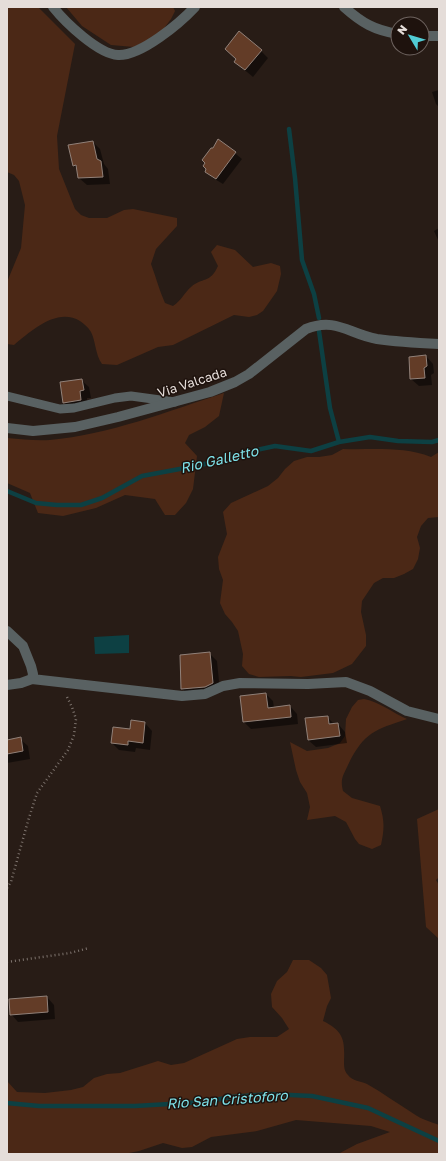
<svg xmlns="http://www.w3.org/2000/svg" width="446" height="1161" viewBox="0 0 446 1161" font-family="'Golos Text',sans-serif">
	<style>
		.green { fill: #4b2816 }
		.water { fill: #0d4043 }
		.shadow { fill: #0007 }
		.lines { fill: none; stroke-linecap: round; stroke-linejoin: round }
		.stream { stroke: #0d4043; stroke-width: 4.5 }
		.building { fill: #633c27; stroke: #918179 }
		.path { stroke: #7d736d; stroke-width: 2.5; stroke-dasharray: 1 3; stroke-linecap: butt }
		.service { stroke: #596162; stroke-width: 9 }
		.minor { stroke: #596162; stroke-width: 10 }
		.labels { text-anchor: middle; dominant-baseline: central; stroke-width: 3; stroke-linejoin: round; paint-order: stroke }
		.street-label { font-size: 13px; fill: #e5ddd9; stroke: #1e120d }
		.water-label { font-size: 14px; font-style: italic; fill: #7de1e8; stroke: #1e120d }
	</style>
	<rect width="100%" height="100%" fill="#281c16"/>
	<path class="green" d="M7 7H38L75 44 57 136 59 169 75 209 81 215 89 218H107L124 210 133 209 177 218V226L156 249 151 264C156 277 159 290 165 303L173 306C182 300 184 293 191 287 202 277 210 284 218 266L211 252 217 245 235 250 253 267 271 263 280 266 281 274 277 291 263 311 257 315 249 317 234 315 173 345 158 347 117 365 102 364C95 354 96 342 91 332 88 327 84 324 80 321 57 307 31 331 14 345L7 344V282L21 248 25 205 19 181 14 175 7 172Z
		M66 7H173L175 11 171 19 159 35 134 47 111 45 82 26Z
		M224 393 219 416 205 427 189 435 185 443 197 456 193 489 186 503 175 515H165L155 499 125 495 96 508 63 516 38 513 30 493 7 483V438C21 439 36 441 50 440 108 435 169 411 224 393Z
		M343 449C372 450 403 446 431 457L439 452V517L428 518 421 526 417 537 420 548 418 559 413 569 404 574 394 578H383L374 583 362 601 361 612 366 635V646L352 664 333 673 301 677 291 676 259 677 249 674 242 666 243 654 238 631 232 622 225 614 220 603 223 580 219 569 218 557 227 534 223 512 231 503 268 486 278 478 285 469 294 461 307 457H319L332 455Z
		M364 699C378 701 393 713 407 719 375 730 364 732 348 765 343 776 340 779 343 791L352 798 380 806C385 822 384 830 381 845L372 849 359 844 355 839 346 822 335 816 307 820 310 807 307 793 300 782 296 770 290 742 307 751 328 748 340 743 345 736 346 719 352 707 358 700Z
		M439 809V877L436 880 439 885V939L426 927 417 819Z
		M293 960H309L321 968 327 975 331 998 327 1006 323 1021C343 1031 345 1039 344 1061 344 1066 344 1071 348 1075 352 1081 361 1081 367 1084 383 1093 398 1104 414 1114 421 1119 431 1122 439 1125V1154H338L357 1144 390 1132 371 1126 296 1120 257 1131 211 1137 192 1147 182 1148 163 1143 139 1151 124 1154H7V1081L17 1092 45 1093 71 1090 83 1087 94 1078 107 1074 120 1073 158 1061 171 1065 184 1063 237 1039 250 1037H277L289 1029 282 1018 272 1007 271 994 277 981 287 972Z"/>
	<path class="water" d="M129 635V653L95 654 94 637Z"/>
	<path class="shadow" d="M261 51 268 58 253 77 235 62 237 59Z
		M439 90V107L436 104 432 92Z
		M219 140 242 159 223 184 213 178 206 172 213 149Z
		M93 142 100 149 104 164 108 169 110 184 87 185 79 178 78 170 73 165Z
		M439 228V242L434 231Z
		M426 356 433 364 434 373 431 375 432 385 419 386 411 379Z
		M81 380 89 387 91 398H87L88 407 72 410 64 402Z
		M209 653 217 661 220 691 189 696 182 688Z
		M266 694 273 701 274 708 290 706 297 714 298 724 251 729 244 722Z
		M327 717 335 725 338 724 345 732 347 743 316 747 308 740Z
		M145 723 152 731 150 750 136 748 135 752 119 750 112 743 131 730Z
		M20 739 28 746 30 759 7 763V741Z
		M47 997 54 1005 55 1019 18 1022 11 1014Z"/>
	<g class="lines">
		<path class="stream" d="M289 129 295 178 302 260 314 294 319 318
			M319 331 330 408 339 442
			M7 491 36 503 57 505H81L102 498 142 476 201 465 247 452 275 446 311 451 339 442 370 437 398 441 432 442 439 440
			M7 1103 39 1106H135L204 1102 231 1097 268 1094 312 1096 368 1108 439 1141"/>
	</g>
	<path class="building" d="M239 31 262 50 245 70 234 62 236 59 225 49Z
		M218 139 236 152 216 179 205 172 206 169 203 166 205 163 202 160 211 148H213Z
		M93 141 97 159 101 161 103 177 78 178 76 165 73 166 68 145Z
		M426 355 427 366 424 368 425 378 410 379 409 357Z
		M82 379 84 390 80 391 81 400 63 403 60 382Z
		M210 652 213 683 205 687 181 689 180 655Z
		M266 693 268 708 290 705 291 717 243 722 240 696Z
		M328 716 329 724 338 723 340 736 308 740 305 718Z
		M131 720 145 722 143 743 128 741V745L111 743 113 727 130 729Z
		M21 737 23 751 7 754V740Z
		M47 996 48 1012 10 1015 9 999Z"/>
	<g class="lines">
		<path class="path" d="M7 888 11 882 28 821 37 793 68 750 74 735 76 719 72 707 66 695
			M7 962 70 953 89 948"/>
		<path class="service" d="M7 396 60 409 74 408 115 398 131 396 175 402"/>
		<path class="minor" d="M53 7C65 22 98 54 118 55 141 56 180 23 195 7
			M344 7C362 23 374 30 398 34
			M422 36H439
			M7 428 33 431 75 427 118 417 210 392 235 382 249 374 306 329C336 317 349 334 377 339 398 342 418 343 439 344
			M7 631 23 646 31 666 33 674 32 679 21 683 7 685
			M32 679 182 696 205 694 223 686 240 683 308 684 346 682 370 691 407 711 439 719"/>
	</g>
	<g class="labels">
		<g class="street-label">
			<text transform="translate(192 382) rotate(-18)">Via Valcada</text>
		</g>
		<g class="water-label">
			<text transform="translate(219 459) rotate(-13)">Rio Galletto</text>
			<text transform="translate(227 1099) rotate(-4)">Rio San Cristoforo</text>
		</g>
	</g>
	<rect width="446" height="1161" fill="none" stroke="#e5ddd9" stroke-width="16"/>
	<g transform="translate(410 36) rotate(308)"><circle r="19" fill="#1e120d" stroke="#6e635f"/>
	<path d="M0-3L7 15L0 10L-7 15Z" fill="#51ccd5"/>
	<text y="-6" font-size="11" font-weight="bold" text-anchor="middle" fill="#e5ddd9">N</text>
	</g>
</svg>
